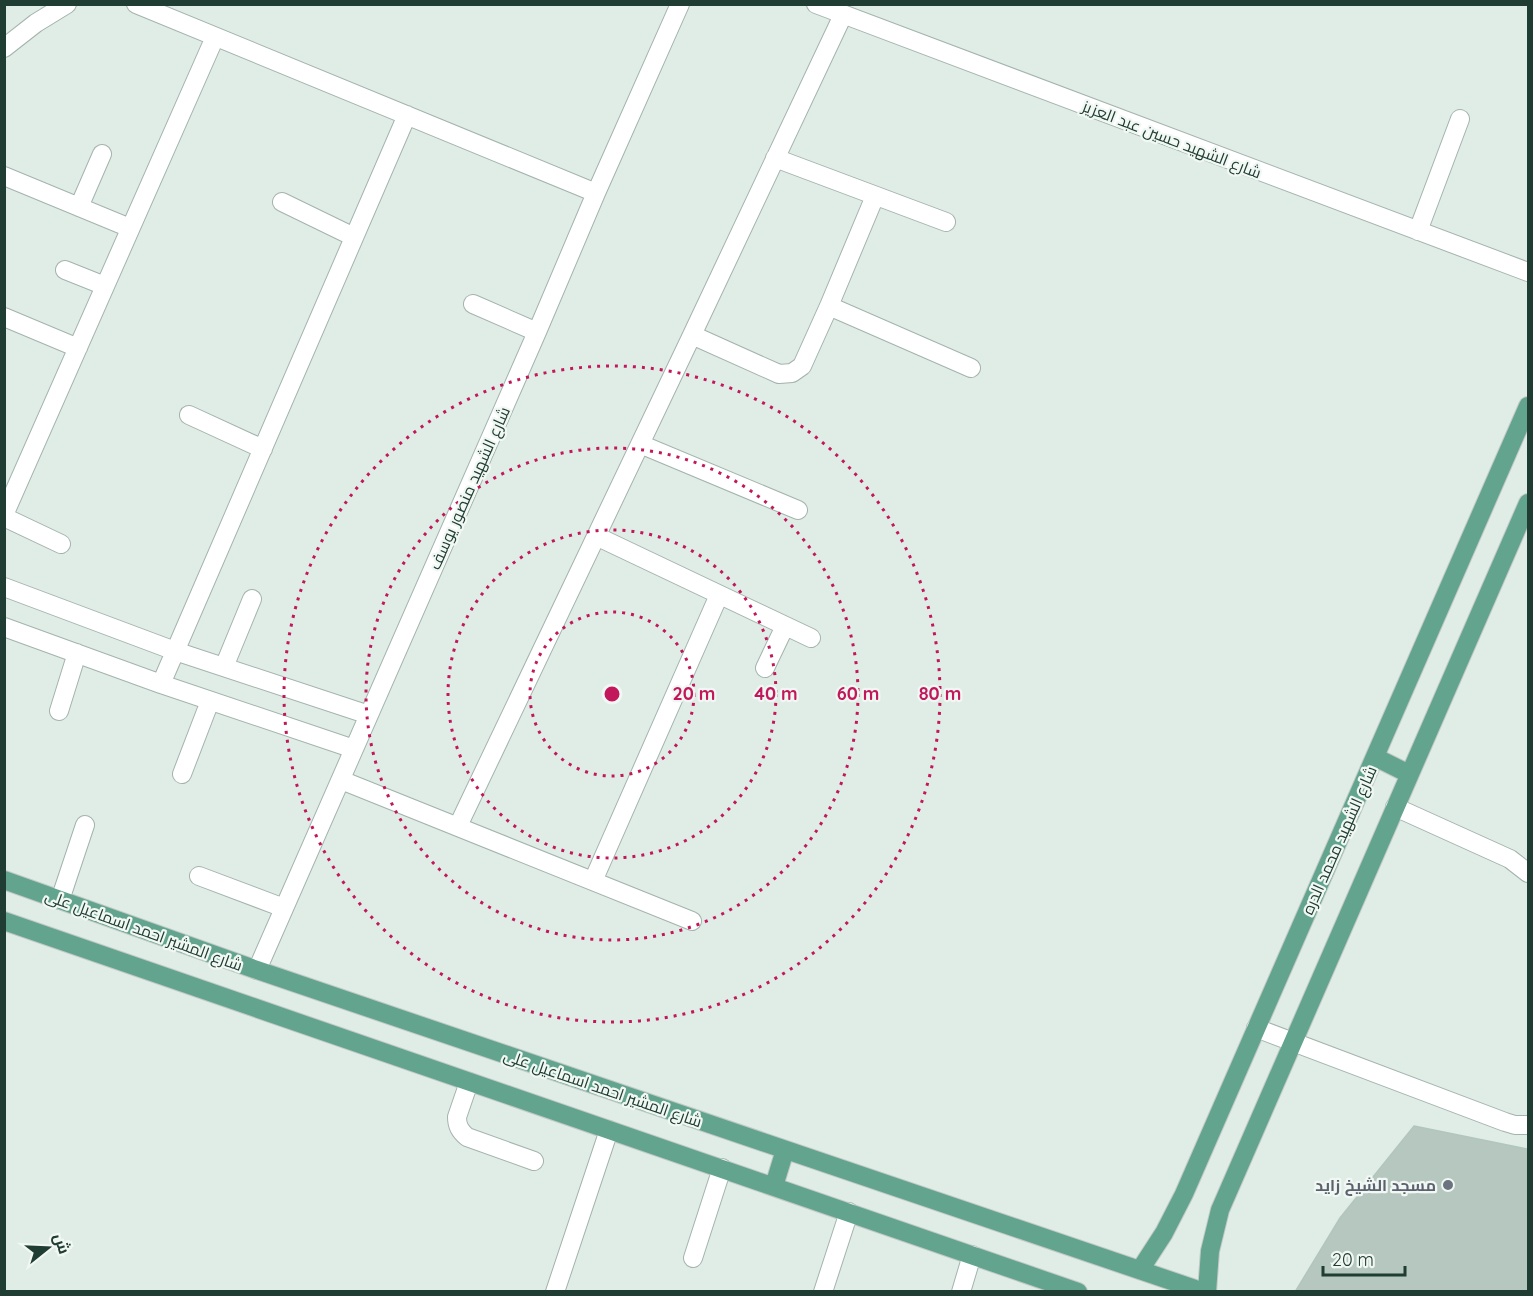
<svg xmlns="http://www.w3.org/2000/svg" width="1533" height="1296" font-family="Quicksand,Cairo,sans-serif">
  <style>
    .building { fill: #b5c7be; stroke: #b2c6bc; stroke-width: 1.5 }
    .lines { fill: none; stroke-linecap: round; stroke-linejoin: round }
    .minor-casing { stroke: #a3b4ad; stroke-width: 20 }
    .major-casing { stroke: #c1c9c6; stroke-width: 20 }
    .minor { stroke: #fff; stroke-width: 18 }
    .major { stroke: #62a48e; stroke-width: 18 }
    .ring { fill: none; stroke: #c2185b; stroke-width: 3; stroke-dasharray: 3 6 }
    .worship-dot { fill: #6b7280; stroke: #f1f8f4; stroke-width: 2 }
    .labels { text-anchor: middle; stroke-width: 4.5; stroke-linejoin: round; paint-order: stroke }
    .street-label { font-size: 16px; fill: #203d33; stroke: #f1f8f4 }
    .worship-label { font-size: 16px; font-weight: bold; fill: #5b616d; stroke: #f1f8f4; text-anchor: end }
    .centre { fill: #c2185b; stroke: #f1f8f4; stroke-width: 3 }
    .ring-label { font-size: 18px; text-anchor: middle; font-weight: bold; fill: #c2185b; stroke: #f1f8f4; stroke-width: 4.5; stroke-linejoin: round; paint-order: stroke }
  </style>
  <rect width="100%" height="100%" fill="#e0ece6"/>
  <!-- building -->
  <path class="building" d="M 1414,1126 L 1527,1149 L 1528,1292 L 1295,1292 L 1340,1218 Z"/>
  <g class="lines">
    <!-- minor casing -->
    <g class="minor-casing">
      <path id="minor" d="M 136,4 L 596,193
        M 816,4 L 1528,272
        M 4,48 L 36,23 L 67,4
        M 775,158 L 946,222
        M 4,176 L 130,228
        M 282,202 L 354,237
        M 79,207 L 102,154
        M 1418,231 L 1460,119
        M 65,270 L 105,286
        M 473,304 L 537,332
        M 829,306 L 971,368
        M 4,317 L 78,348
        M 692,335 L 779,374 L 792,373 L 802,366 L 829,306 L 875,196
        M 189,415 L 263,449
        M 640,444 L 798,510
        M 4,515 L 215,37
        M 4,517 L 61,544
        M 596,536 L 811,638
        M 4,587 L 175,651 L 369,715
        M 4,627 L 161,684 L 354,749
        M 224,667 L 252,599
        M 765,668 L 785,626
        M 161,684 L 407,115
        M 59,711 L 77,653
        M 182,774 L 210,701
        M 341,780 L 692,921
        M 1395,807 L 1510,859 L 1528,873
        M 458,826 L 692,335 L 843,15
        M 199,876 L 284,908
        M 593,881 L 719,595
        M 60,900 L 85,825
        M 257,970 L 537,332 L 596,193 L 680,4
        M 1256,1028 L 1505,1122 L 1515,1125 L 1528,1125
        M 469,1082 L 457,1117 C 457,1126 460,1131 467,1137 L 534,1161
        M 693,1258 L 722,1168
        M 555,1292 L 609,1130
        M 823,1292 L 849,1212
        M 961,1292 L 972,1255"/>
    </g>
    <!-- major casing -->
    <g class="major-casing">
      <path id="major" d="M 1375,757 L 1409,774
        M 4,880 L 257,970 L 1204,1292
        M 4,921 L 1078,1292
        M 774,1186 L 785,1150
        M 1140,1270 L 1164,1233 L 1184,1194 L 1528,406
        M 1207,1292 L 1210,1251 L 1220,1210 L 1528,503"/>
    </g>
    <!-- minor -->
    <use href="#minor" class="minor"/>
    <!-- major -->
    <use href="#major" class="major"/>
  </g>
  <!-- distance rings -->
  <g class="ring">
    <circle cx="612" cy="694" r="82"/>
    <circle cx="612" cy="694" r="164"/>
    <circle cx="612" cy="694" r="246"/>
    <circle cx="612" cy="694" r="328"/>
  </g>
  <!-- markers -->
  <circle class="worship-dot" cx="1448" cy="1185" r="6"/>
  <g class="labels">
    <!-- street labels -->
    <g class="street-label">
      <text transform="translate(1172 139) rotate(21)" y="6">شارع الشهيد حسين عبد العزيز</text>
      <text transform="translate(469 488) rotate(-66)" y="6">شارع الشهيد منصور يوسف</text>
      <text transform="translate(1339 840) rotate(-66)" y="6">شارع الشهيد محمد الدره</text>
      <text transform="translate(144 930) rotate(20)" y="6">شارع المشير احمد اسماعيل على</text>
      <text transform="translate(603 1088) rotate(19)" y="6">شارع المشير احمد اسماعيل على</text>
    </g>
    <!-- worship labels -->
    <g class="worship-label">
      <text x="1436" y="1191">مسجد الشيخ زايد</text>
    </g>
  </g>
  <circle cx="612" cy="694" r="9" class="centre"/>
  <g class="ring-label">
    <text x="694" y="700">20 m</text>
    <text x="776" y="700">40 m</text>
    <text x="858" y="700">60 m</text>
    <text x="940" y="700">80 m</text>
  </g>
  <!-- border -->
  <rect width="1533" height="1296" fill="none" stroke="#203d33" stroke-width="12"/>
  <!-- north arrow -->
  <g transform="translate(48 1248) rotate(72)" stroke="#f1f8f4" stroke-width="4.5" paint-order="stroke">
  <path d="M0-4.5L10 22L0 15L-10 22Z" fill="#203d33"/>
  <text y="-9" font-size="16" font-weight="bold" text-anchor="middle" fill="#203d33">ش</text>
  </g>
  <!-- scale -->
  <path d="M1323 1266v9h82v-9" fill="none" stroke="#203d33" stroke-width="3"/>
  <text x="1332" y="1266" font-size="18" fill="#203d33" stroke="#f1f8f4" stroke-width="4.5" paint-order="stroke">20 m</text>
</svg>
